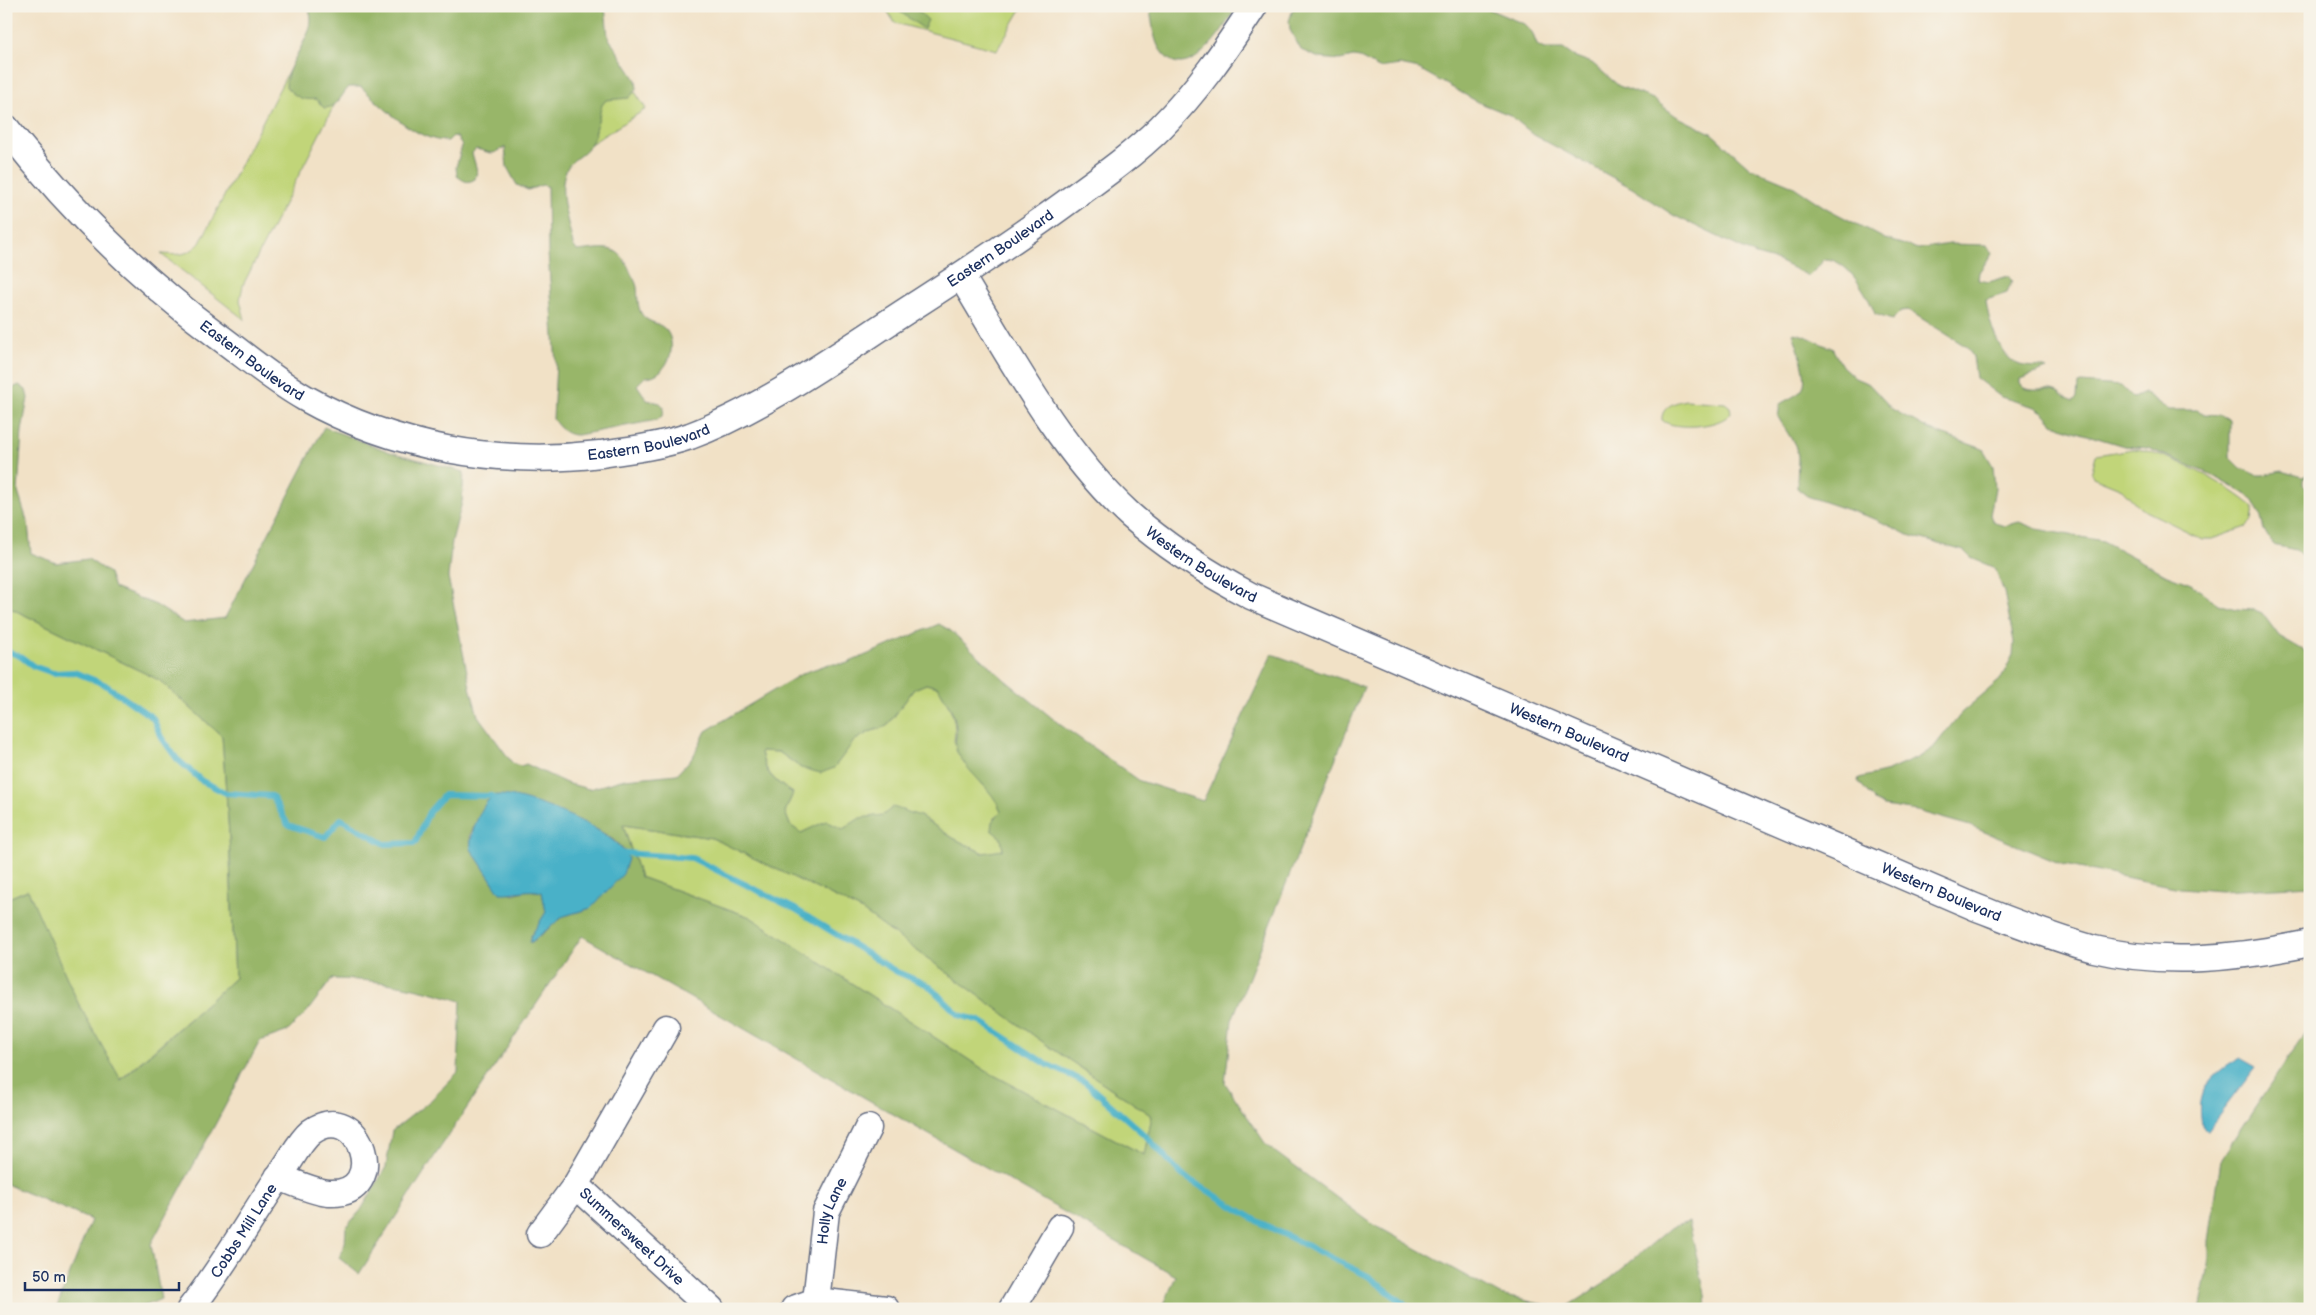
<svg xmlns="http://www.w3.org/2000/svg" width="2316" height="1315" font-family="'Balsamiq Sans',sans-serif">
  <style>
    .green { fill: #c1d579; stroke: #6e826c }
    .forest { fill: #98b669; stroke: #5a7264; fill-rule: evenodd }
    .water { fill: #49b1c8; stroke: #327093 }
    .lines { fill: none; stroke-linecap: round; stroke-linejoin: round }
    .stream { stroke: #49b1c8; stroke-width: 6 }
    .minor-casing { stroke: #666d82; stroke-width: 29 }
    .minor { stroke: #fff; stroke-width: 26 }
    .labels { text-anchor: middle; stroke-width: 4; stroke-linejoin: round; paint-order: stroke }
    .street-label { font-size: 15px; fill: #1b2f5e; stroke: #f7f3e8 }
  </style>
  <rect width="100%" height="100%" fill="#f7f3e8"/>
  <filter id="ink" filterUnits="userSpaceOnUse"><feTurbulence type="fractalNoise" baseFrequency=".02" numOctaves="2"/><feDisplacementMap in="SourceGraphic" scale="10" xChannelSelector="R" yChannelSelector="G"/><feConvolveMatrix kernelMatrix="1 2 1 2 8 2 1 2 1" color-interpolation-filters="sRGB"/></filter>
  <filter id="wash" filterUnits="userSpaceOnUse"><feTurbulence type="fractalNoise" baseFrequency=".0096" numOctaves="4" result="noise"/><feDisplacementMap in="SourceGraphic" scale="20" xChannelSelector="R" yChannelSelector="G"/><feGaussianBlur stdDeviation="1.12" result="paint"/><feColorMatrix in="noise" values="0 0 0 0 0 0 0 0 0 0 0 0 0 0 0 0 0 1.4 0 .05"/><feComposite in="paint" operator="in"/></filter>
  <g filter="url(#wash)">
    <rect width="100%" height="100%" fill="#f1e1c6"/>
    <!-- green -->
    <path class="green" d="M 884,6 L 1023,6 L 997,50 L 895,23 Z
      M 585,14 L 646,109 L 549,170 L 351,72 L 243,285 L 240,300 L 245,320 L 161,254 C 178,255 188,256 200,243 L 317,16 Z
      M 1686,400 L 1725,403 L 1730,407 L 1731,412 C 1724,427 1674,431 1662,420 C 1661,407 1675,402 1686,400 Z
      M 2133,449 C 2162,449 2233,487 2254,508 L 2252,521 L 2246,527 L 2212,539 L 2203,539 L 2140,508 L 2122,489 L 2093,477 L 2091,474 L 2096,455 Z
      M 6,606 L 159,680 L 222,736 L 229,834 L 235,978 L 120,1080 L 78,1003 L 27,890 L 6,899 Z
      M 926,684 L 938,687 C 949,704 958,720 954,741 L 982,784 L 996,798 L 1001,811 L 992,822 L 1001,838 L 1003,851 L 983,853 L 953,838 L 920,816 L 861,818 L 843,829 L 826,822 L 801,833 L 790,825 L 785,812 L 793,793 C 775,782 764,772 761,751 L 779,752 L 801,768 L 844,753 L 854,741 L 869,732 L 887,726 L 914,689 Z
      M 623,825 L 712,838 L 861,910 L 1047,1045 L 1152,1116 L 1144,1155 L 986,1071 L 750,917 L 640,877 Z"/>
    <!-- forest -->
    <path class="forest" d="M 307,6 L 605,6 L 608,37 L 636,80 L 637,89 L 629,98 L 606,100 L 602,105 C 598,117 597,134 590,145 C 583,157 570,158 565,173 C 558,195 569,223 573,245 L 577,251 C 602,249 618,242 629,269 C 631,275 636,281 637,287 C 638,295 637,305 641,313 C 646,323 659,322 666,330 C 679,346 667,377 645,377 L 637,385 L 647,400 L 660,403 L 664,407 L 663,415 L 657,420 L 578,435 C 567,436 559,428 553,419 L 556,364 L 548,253 L 547,186 L 542,185 L 528,190 L 517,185 L 507,167 L 505,147 C 491,156 493,153 476,149 L 472,153 L 477,171 L 475,179 C 467,184 464,181 457,176 L 456,167 L 462,146 L 457,137 L 453,136 L 448,141 C 417,142 383,107 361,87 L 349,87 C 341,95 338,108 324,108 L 316,99 C 302,101 296,97 286,87 C 285,59 323,31 307,6 Z
      M 892,6 L 913,6 L 928,20 L 924,29 Z
      M 1149,6 L 1237,6 C 1225,27 1186,92 1159,48 C 1153,37 1152,18 1149,6 Z
      M 1294,6 L 1481,6 L 1524,24 L 1532,32 L 1537,45 L 1544,49 L 1563,49 L 1573,56 L 1592,63 L 1619,86 L 1653,99 L 1676,116 L 1711,133 L 1750,168 L 1791,185 L 1826,208 L 1885,239 L 1918,249 L 1949,244 L 1987,245 L 1992,254 L 1979,272 L 1978,280 L 1989,282 L 2008,276 L 2012,281 L 2007,293 L 1986,300 C 1988,320 1999,358 2020,365 C 2029,368 2038,365 2047,369 L 2020,379 L 2020,384 C 2030,395 2043,387 2055,391 C 2061,393 2066,399 2073,401 L 2077,398 L 2078,384 L 2081,383 L 2121,386 L 2133,398 L 2144,393 L 2147,394 L 2168,410 L 2197,410 L 2205,414 L 2221,415 L 2230,420 L 2230,457 L 2241,468 L 2256,475 L 2263,475 L 2282,471 L 2303,477 L 2310,472 L 2310,475 L 2303,479 L 2303,485 L 2310,492 L 2310,564 L 2296,550 L 2273,545 L 2264,530 L 2260,514 L 2253,501 L 2244,493 L 2212,475 L 2148,448 L 2124,446 L 2061,427 L 2053,423 L 2044,413 L 2035,407 L 2001,397 L 1976,378 L 1973,357 L 1967,347 L 1908,310 L 1901,311 L 1892,320 L 1875,314 C 1868,295 1848,259 1825,259 L 1809,276 L 1778,261 L 1756,255 L 1673,215 L 1632,188 L 1534,135 L 1510,115 L 1478,102 L 1419,69 L 1400,65 L 1379,68 L 1360,58 L 1353,57 L 1340,60 L 1319,58 L 1301,50 L 1290,30 L 1289,21 Z
      M 1793,333 C 1807,334 1818,344 1832,348 L 1842,366 L 1855,378 L 1869,384 L 1892,409 L 1930,430 L 1983,449 L 1993,466 L 1995,488 L 1990,515 L 1992,520 L 1998,524 L 2005,526 L 2019,522 L 2037,529 L 2103,541 L 2167,575 L 2191,584 L 2218,604 L 2236,609 L 2255,610 L 2262,613 L 2279,636 L 2310,654 L 2310,886 L 2221,891 L 2180,888 L 2064,865 L 1970,826 L 1917,811 L 1884,806 L 1875,801 L 1858,781 L 1859,778 L 1888,771 L 1921,756 L 1933,748 L 1961,713 L 2000,680 L 2013,655 L 2014,642 L 2004,592 L 1995,568 L 1971,558 L 1964,551 L 1908,535 L 1875,519 L 1807,496 L 1797,488 L 1798,456 L 1795,445 L 1778,417 L 1780,404 C 1786,400 1796,396 1801,391 C 1811,380 1797,346 1793,333 Z
      M 19,385 L 26,390 L 28,398 L 22,431 L 18,492 L 28,524 L 31,553 L 56,563 L 88,559 L 109,573 L 114,588 L 156,605 L 184,623 L 225,618 L 324,427 L 390,452 L 464,472 L 462,502 L 452,541 L 448,577 L 470,687 L 478,716 L 513,764 L 521,766 L 526,764 L 566,783 L 589,789 L 625,779 L 677,774 L 693,757 L 706,731 L 803,673 L 829,664 L 845,664 L 939,624 L 951,631 L 1005,680 L 1062,726 L 1140,781 L 1203,801 L 1272,654 L 1364,687 L 1232,1020 L 1225,1083 L 1267,1146 L 1371,1223 L 1500,1295 L 1563,1309 L 1162,1309 L 1176,1276 L 582,936 L 436,1154 L 359,1274 L 339,1258 L 345,1243 L 346,1227 L 361,1210 L 386,1167 L 392,1131 L 431,1100 L 458,1072 L 461,1001 C 418,987 377,979 332,979 L 306,1013 L 288,1031 L 260,1041 L 151,1244 L 161,1299 L 138,1309 L 56,1309 L 91,1220 L 6,1184 L 6,899 L 28,890 L 78,1003 L 121,1080 L 235,978 L 229,834 L 222,736 L 159,680 L 6,606 L 6,402 L 11,389 ZM 926,684 L 938,687 C 946,700 956,714 956,729 C 957,738 953,745 957,752 C 969,775 992,788 1001,811 L 992,822 L 991,830 L 1001,838 L 1003,850 L 983,853 L 953,838 L 920,816 L 893,807 L 883,815 L 860,818 L 843,829 L 826,821 L 801,833 L 790,825 L 785,812 L 793,793 C 775,782 764,773 761,751 L 779,752 L 801,768 L 821,773 L 834,768 L 854,741 L 869,732 L 887,726 L 914,689 ZM 487,801 C 530,810 599,816 626,853 L 591,908 L 564,916 L 531,943 L 531,936 L 546,912 L 542,892 L 528,890 L 513,894 L 494,884 L 471,849 L 470,835 ZM 623,825 L 712,838 L 861,910 L 1047,1045 L 1152,1116 L 1144,1155 L 986,1071 L 750,917 L 640,877 Z
      M 2310,1025 L 2310,1309 L 2198,1309 L 2201,1306 L 2209,1265 L 2209,1241 L 2221,1159 Z
      M 1689,1222 L 1705,1294 L 1706,1309 L 1563,1309 L 1610,1279 L 1672,1227 Z"/>
    <!-- water -->
    <path class="water" d="M 501,795 C 531,797 618,830 628,859 L 623,874 L 591,908 L 564,916 L 530,943 L 531,936 L 546,912 L 542,892 C 528,888 514,894 500,893 L 471,849 C 468,838 482,802 493,796 C 495,795 498,795 501,795 Z
      M 2240,1058 L 2256,1067 L 2207,1131 C 2201,1127 2202,1124 2201,1117 C 2197,1088 2215,1071 2240,1058 Z"/>
    <g class="lines">
      <!-- stream -->
      <path class="stream" d="M 6,651 L 20,656 L 33,666 L 53,673 L 74,672 L 104,684 L 153,718 L 161,737 L 177,759 L 202,781 L 226,793 L 272,796 L 288,825 L 325,837 L 341,819 L 385,844 L 415,843 L 429,812 L 444,795 L 492,796
        M 626,853 L 692,858 L 795,909 L 897,972 L 928,985 L 959,1015 L 980,1021 L 1046,1064 L 1085,1082 L 1148,1138 L 1182,1175 L 1259,1222 L 1368,1276 L 1411,1309"/>
    </g>
  </g>
  <g filter="url(#ink)">
    <g class="lines">
      <!-- minor casing -->
      <g class="minor-casing">
        <g id="minor">
          <path id="s1" d="M 6,128 C 68,207 137,276 218,336 C 247,357 273,380 305,398 C 394,448 499,466 600,454 C 629,450 661,446 690,436 C 768,407 849,347 920,302 C 974,267 1027,232 1078,194 C 1107,173 1136,152 1161,127 C 1197,91 1226,49 1254,6"/>
          <path id="s2" d="M 961,276 C 1009,355 1060,451 1129,514 C 1166,547 1207,573 1251,596 L 1975,907 C 2014,922 2053,938 2094,949 C 2165,966 2239,958 2310,943"/>
          <path id="s3" d="M 576,1185 L 711,1309"/>
          <path d="M 540,1234 L 576,1185 L 666,1028"/>
          <path id="s4" d="M 816,1301 L 826,1212 L 868,1128"/>
          <path id="s5" d="M 190,1309 C 225,1265 252,1215 284,1169 C 292,1158 300,1141 311,1132 C 360,1096 392,1196 329,1193 C 313,1192 294,1182 278,1177"/>
          <path d="M 794,1309 L 816,1301 L 886,1309"/>
          <path d="M 1012,1309 L 1060,1227"/>
        </g>
      </g>
      <!-- minor -->
      <use href="#minor" class="minor"/>
    </g>
  </g>
  <g class="labels">
    <!-- street labels -->
    <g class="street-label">
      <text dy="5" stroke="none"><textPath href="#s1" startOffset="1165">Eastern Boulevard</textPath></text>
      <text dy="5" stroke="none"><textPath href="#s1" startOffset="340">Eastern Boulevard</textPath></text>
      <text dy="5" stroke="none"><textPath href="#s1" startOffset="760">Eastern Boulevard</textPath></text>
      <text dy="5" stroke="none"><textPath href="#s2" startOffset="381">Western Boulevard</textPath></text>
      <text dy="5" stroke="none"><textPath href="#s2" startOffset="786">Western Boulevard</textPath></text>
      <text dy="5" stroke="none"><textPath href="#s2" startOffset="1191">Western Boulevard</textPath></text>
      <text dy="5" stroke="none"><textPath href="#s4" startOffset="92">Holly Lane</textPath></text>
      <text dy="5" stroke="none"><textPath href="#s5" startOffset="95">Cobbs Mill Lane</textPath></text>
      <text dy="5" stroke="none"><textPath href="#s3" startOffset="76">Summersweet Drive</textPath></text>
    </g>
  </g>
  <!-- margin -->
  <rect width="2316" height="1315" fill="none" stroke="#f7f3e8" stroke-width="25"/>
  <!-- scale -->
  <path d="M25 1282v8h154v-8" fill="none" stroke="#1b2f5e" stroke-width="2.5"/>
  <text x="32" y="1282" font-size="15" fill="#1b2f5e" stroke="#f7f3e8" stroke-width="4" paint-order="stroke">50 m</text>
</svg>
